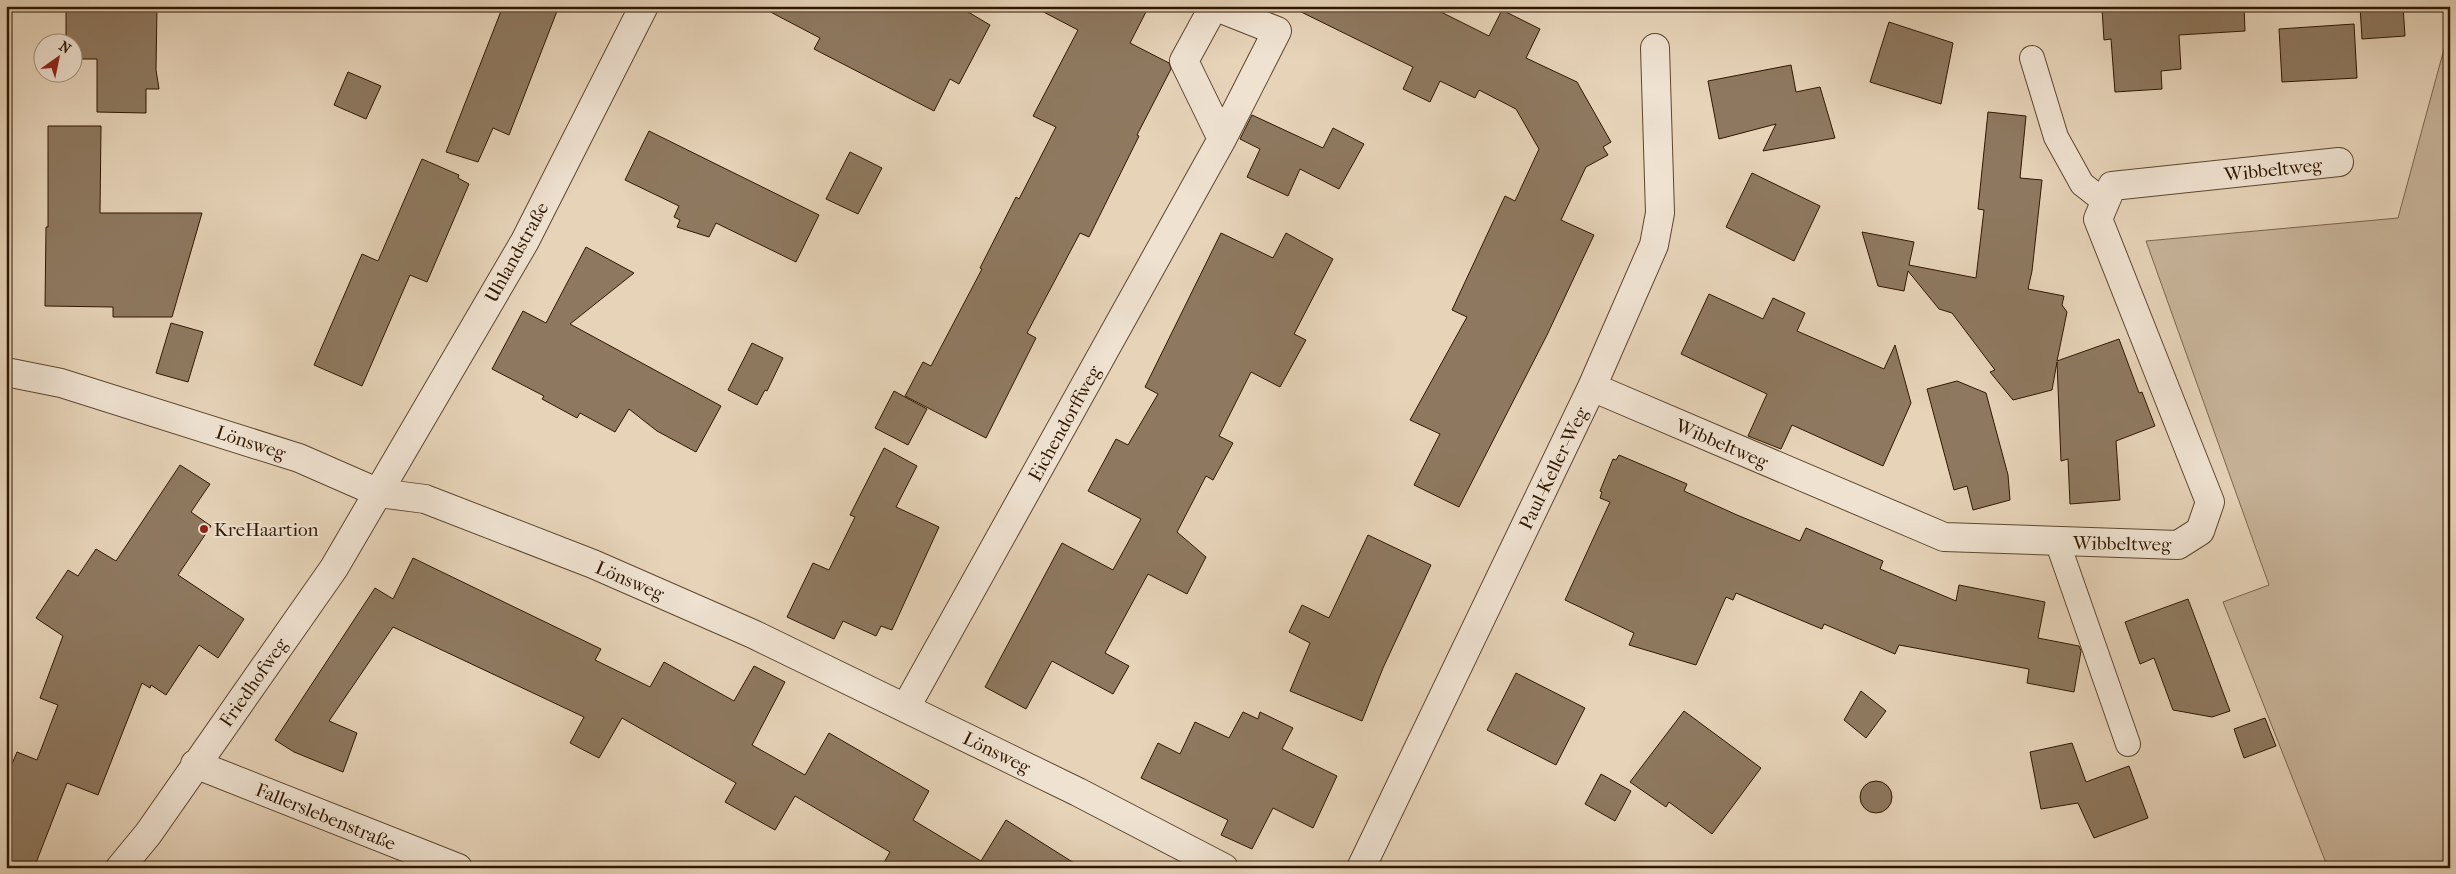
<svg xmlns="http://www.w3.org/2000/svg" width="2456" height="874" font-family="'IM FELL French Canon',serif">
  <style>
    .green { fill: #c7b399; stroke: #7b654c }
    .building { fill: #8e7960; stroke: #2f1700 }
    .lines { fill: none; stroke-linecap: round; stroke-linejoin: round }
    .lane-casing { stroke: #5d462e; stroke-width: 26 }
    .street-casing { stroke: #5d462e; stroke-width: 30 }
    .lane { stroke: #efe2d1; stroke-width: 24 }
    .street { stroke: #efe2d1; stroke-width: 28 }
    .poi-dot { fill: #8f2418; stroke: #efe2d1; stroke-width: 2 }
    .labels { text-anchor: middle; stroke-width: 4; stroke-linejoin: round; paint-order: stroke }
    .street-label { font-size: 19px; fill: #2f1700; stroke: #efe2d1 }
    .poi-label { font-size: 19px; fill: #2f1700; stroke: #efe2d1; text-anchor: start }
  </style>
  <rect width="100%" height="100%" fill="#e6d3b8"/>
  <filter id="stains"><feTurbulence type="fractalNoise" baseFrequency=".004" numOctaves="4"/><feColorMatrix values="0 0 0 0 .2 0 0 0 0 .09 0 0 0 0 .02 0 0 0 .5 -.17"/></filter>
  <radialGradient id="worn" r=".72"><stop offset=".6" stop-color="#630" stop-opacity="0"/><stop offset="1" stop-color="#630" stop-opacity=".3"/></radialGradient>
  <!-- green -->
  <path class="green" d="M 2450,27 L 2450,868 L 2328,868 L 2223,602 L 2269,585 L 2146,241 L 2398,218 Z"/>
  <!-- building -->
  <path class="building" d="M 66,6 L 157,6 L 156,70 L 159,89 L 146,89 L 146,113 L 97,112 L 97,59 L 72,59 L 72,42 L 66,42 Z
    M 503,6 L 559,6 L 509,135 L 493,128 L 478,162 L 446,152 Z
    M 759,6 L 958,6 L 990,25 L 959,84 L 950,79 L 934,111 L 814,49 L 820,38 Z
    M 1032,6 L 1149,6 L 1130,43 L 1169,63 L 1171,69 L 1137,135 L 1139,136 L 1089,237 L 1080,233 L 1027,333 L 1036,338 L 986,438 L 905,396 L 923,362 L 931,366 L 982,269 L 980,268 L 1016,197 L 1019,199 L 1056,127 L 1033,116 L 1078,30 Z
    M 1289,6 L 1429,6 L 1489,36 L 1502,10 L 1540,29 L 1526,58 L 1577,82 L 1611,142 L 1603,147 L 1608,155 L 1586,167 L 1561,220 L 1594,235 L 1547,335 L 1459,507 L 1414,485 L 1440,434 L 1410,420 L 1467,317 L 1452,310 L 1505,196 L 1515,201 L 1539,149 L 1516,109 L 1479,90 L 1475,98 L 1440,81 L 1430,102 L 1403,89 L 1413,67 Z
    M 2143,6 L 2244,6 L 2245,31 L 2179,35 L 2181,69 L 2161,71 L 2162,89 L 2115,92 L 2111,39 L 2104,40 L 2102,9 Z
    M 2360,6 L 2403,6 L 2405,36 L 2362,39 Z
    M 1889,22 L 1953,43 L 1941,104 L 1870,82 Z
    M 2354,24 L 2357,78 L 2282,82 L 2279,29 Z
    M 1791,65 L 1796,92 L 1820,87 L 1835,138 L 1763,151 L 1776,124 L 1719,139 L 1708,81 Z
    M 348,72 L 381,86 L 366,119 L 334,105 Z
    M 1988,112 L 2026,116 L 2020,178 L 2042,180 L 2032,271 L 2028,289 L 2064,296 L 2062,305 L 2067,312 L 2057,361 L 2119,339 L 2139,393 L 2142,392 L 2155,426 L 2116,441 L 2120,500 L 2070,504 L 2068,459 L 2061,461 L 2057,362 L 2052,390 L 2013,400 L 1990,372 L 1995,370 L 1952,313 L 1939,309 L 1908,271 L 1904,291 L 1878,286 L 1862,232 L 1914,242 L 1909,265 L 1976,278 L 1984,210 L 1978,209 Z
    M 1252,115 L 1323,148 L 1333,128 L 1364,144 L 1339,189 L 1300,169 L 1288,196 L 1247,177 L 1260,149 L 1240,139 Z
    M 48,126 L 101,126 L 100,213 L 202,213 L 172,317 L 113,317 L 113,307 L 45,306 L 46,227 L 48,227 Z
    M 649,131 L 819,215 L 796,262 L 716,223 L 709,237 L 677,227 L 680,220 L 674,217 L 679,206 L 625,180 Z
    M 850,152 L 882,168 L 858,214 L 826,199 Z
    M 422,159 L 459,175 L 458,178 L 469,184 L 427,282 L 410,275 L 362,386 L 314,365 L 362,254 L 378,261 Z
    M 1752,173 L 1820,206 L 1794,261 L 1726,227 Z
    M 1221,233 L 1273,258 L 1286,233 L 1333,259 L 1294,334 L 1306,340 L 1280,387 L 1251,372 L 1219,436 L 1233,443 L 1213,480 L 1206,476 L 1177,532 L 1206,557 L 1187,594 L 1148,574 L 1105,653 L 1129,666 L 1113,694 L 1052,661 L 1026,709 L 985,687 L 1062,543 L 1113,570 L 1141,519 L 1088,491 L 1116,439 L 1128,445 L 1158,394 L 1145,387 Z
    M 586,247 L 634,273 L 570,324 L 721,406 L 696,452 L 657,431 L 629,409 L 615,432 L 580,413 L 577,418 L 542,399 L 544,396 L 492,369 L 523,311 L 546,323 Z
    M 1709,294 L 1763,319 L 1773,298 L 1805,313 L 1797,331 L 1884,369 L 1895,345 L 1911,403 L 1883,466 L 1792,425 L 1781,449 L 1748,436 L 1767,394 L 1681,354 Z
    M 171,323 L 203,332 L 188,382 L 156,373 Z
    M 752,343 L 783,358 L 767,391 L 765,390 L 757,405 L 728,390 Z
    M 1957,381 L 1986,393 L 2008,475 L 2010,500 L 1973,510 L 1967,486 L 1954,490 L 1927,389 Z
    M 894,391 L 927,409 L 908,445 L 875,428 Z
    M 884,448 L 917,466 L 896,507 L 939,527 L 892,630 L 881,626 L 876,636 L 843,621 L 834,639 L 787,617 L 813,563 L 829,570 L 855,517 L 850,515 Z
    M 1619,455 L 1687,484 L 1684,491 L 1737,515 L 1800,541 L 1806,528 L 1883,561 L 1880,569 L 1956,601 L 1959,585 L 2045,602 L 2038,638 L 2079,646 L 2081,651 L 2074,692 L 2027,683 L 2029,669 L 1899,645 L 1895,654 L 1824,624 L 1822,629 L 1736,593 L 1733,600 L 1726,597 L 1696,665 L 1629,645 L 1634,633 L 1565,600 L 1610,502 L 1600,498 L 1602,492 L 1600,491 L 1613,459 L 1616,460 Z
    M 180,465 L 210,484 L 191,512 L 211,526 L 178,575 L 244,619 L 218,658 L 199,645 L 166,695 L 151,685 L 150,688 L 142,683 L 98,795 L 67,783 L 34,868 L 6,868 L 6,778 L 17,752 L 37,760 L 58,705 L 40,698 L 63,636 L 36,618 L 68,570 L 78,576 L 96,549 L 116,561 Z
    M 1368,535 L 1431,565 L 1383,668 L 1362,721 L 1290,691 L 1310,643 L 1289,632 L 1302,605 L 1329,618 Z
    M 413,558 L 601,649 L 595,660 L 650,687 L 664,662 L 734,701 L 754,666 L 785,682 L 752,745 L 805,775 L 829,733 L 929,791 L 913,820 L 981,861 L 1006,820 L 1082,868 L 881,868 L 890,852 L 795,796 L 775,830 L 725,802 L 736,783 L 622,718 L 599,758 L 570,743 L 584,717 L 393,627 L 329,721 L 357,733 L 343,772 L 294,752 L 275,740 L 375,588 L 393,599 Z
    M 2188,599 L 2230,711 L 2212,717 L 2173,710 L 2154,658 L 2140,664 L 2125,622 Z
    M 1516,673 L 1585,708 L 1556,765 L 1487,730 Z
    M 1861,691 L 1886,711 L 1866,738 L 1844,720 Z
    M 1684,711 L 1761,768 L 1712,834 L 1669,802 L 1666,807 L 1630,782 Z
    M 1243,712 L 1258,719 L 1260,712 L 1293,728 L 1282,749 L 1337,776 L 1313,828 L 1273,808 L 1252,849 L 1221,835 L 1228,820 L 1141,778 L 1158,743 L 1180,754 L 1195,722 L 1229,738 Z
    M 2265,718 L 2276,746 L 2244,758 L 2234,729 Z
    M 2072,743 L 2086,782 L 2129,766 L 2148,818 L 2094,838 L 2078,803 L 2041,809 L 2030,752 Z
    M 1601,774 L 1631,791 L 1615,821 L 1585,804 Z
    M1860 797a16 16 0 1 1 32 0a16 16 0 1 1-32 0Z"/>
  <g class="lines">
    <!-- lane casing -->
    <g class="lane-casing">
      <path id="lane" d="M 2032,58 L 2056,137 L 2082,184 L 2105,202
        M 2057,541 L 2128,744"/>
    </g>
    <!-- street casing -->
    <g class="street-casing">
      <path id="street" d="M 6,372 L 61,383 L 299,458 L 379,493 L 425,499 L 593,564 L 753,634 L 1078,792 L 1224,868
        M 1592,387 L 1944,537 L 2178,545 L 2200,531 L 2210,502 L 2098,219 L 2112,186 L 2339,162
        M 906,707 L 1222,139 L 1277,31 L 1214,6 L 1184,61 L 1222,139
        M 195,764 L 458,868
        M 120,868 L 148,834 L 334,568 L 525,241 L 644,6
        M 1361,868 L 1592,387 L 1654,245 L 1660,213 L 1655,48"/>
    </g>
    <!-- lane -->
    <use href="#lane" class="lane"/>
    <!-- street -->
    <use href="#street" class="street"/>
  </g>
  <!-- markers -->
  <circle class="poi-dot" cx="204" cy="529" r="5"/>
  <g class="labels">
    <!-- street labels -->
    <g class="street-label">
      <text transform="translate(2273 169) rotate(-6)" y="7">Wibbeltweg</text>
      <text transform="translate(516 252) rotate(-61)" y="7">Uhlandstraße</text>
      <text transform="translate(1064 423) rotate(-61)" y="7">Eichendorffweg</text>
      <text transform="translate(251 442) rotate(18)" y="7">Lönsweg</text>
      <text transform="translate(1722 443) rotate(23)" y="7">Wibbeltweg</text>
      <text transform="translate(1553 468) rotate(-64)" y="7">Paul-Keller-Weg</text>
      <text transform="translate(2122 543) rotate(1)" y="7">Wibbeltweg</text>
      <text transform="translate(630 580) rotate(23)" y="7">Lönsweg</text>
      <text transform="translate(253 682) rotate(-55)" y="7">Friedhofweg</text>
      <text transform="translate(997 752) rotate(26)" y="7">Lönsweg</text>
      <text transform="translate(326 816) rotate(22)" y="7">Fallerslebenstraße</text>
    </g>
    <!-- poi labels -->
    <g class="poi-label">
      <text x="214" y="536">KreHaartion</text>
    </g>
  </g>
  <!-- margin -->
  <rect width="2456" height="874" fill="none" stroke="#e6d3b8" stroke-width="25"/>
  <rect x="8" y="8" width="2441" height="859" fill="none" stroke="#2f1700" stroke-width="2.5"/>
  <rect x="12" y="12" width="2431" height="849" fill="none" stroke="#2f1700"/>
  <!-- north arrow -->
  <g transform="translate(58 58) rotate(33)"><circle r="24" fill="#efe2d1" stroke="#a2917d"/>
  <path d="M0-4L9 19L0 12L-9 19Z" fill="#8f2418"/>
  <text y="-8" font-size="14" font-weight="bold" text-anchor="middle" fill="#2f1700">N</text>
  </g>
  <rect width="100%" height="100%" filter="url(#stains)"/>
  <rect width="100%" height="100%" fill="url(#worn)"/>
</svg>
